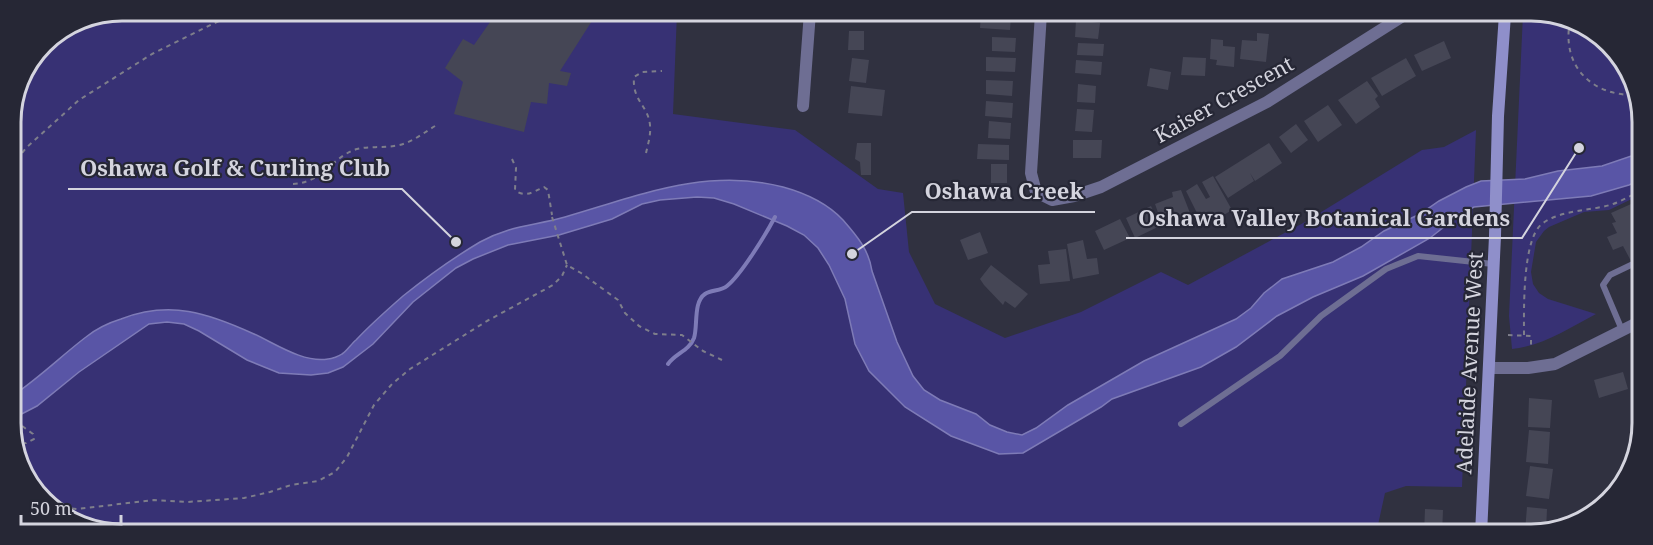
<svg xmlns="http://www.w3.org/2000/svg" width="1653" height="545" font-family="'Noto Serif',serif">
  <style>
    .green { fill: #373174 }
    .water { fill: #5955a6; stroke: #7e7bb7; stroke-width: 1.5 }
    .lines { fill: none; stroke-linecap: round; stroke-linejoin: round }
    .stream { stroke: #7e7bb7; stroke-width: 4 }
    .building { fill: #454655 }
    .path { stroke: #7e7e8b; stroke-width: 2; stroke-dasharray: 4.5 4.5; stroke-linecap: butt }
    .lane { stroke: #6e6e93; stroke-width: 6 }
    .street { stroke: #6e6e93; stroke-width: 12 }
    .secondary { stroke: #8f8fca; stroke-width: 12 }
    .labels { text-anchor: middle; stroke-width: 4.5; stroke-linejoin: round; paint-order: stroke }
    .street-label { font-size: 21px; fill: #d4d4de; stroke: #262735 }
    .rim { fill: none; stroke: #d4d4de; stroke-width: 3 }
    .leader { fill: none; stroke: #d4d4de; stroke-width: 2 }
    .callout-dot { fill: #d4d4de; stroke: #262735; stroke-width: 2 }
    .callout-label { font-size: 22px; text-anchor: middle; font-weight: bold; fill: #d4d4de; stroke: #262735; stroke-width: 4.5; stroke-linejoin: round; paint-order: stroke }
  </style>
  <rect width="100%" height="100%" fill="#303140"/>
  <!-- green -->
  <path class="green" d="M 122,11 L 677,12 L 673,114 L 795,130 L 878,189 L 903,193 L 909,252 L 935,304 L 1005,338 L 1081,312 L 1161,272 L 1188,285 L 1305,222 L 1422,150 L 1444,147 L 1476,130 L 1462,487 L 1406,486 L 1385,493 L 1376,534 L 93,531 L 38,497 L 13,445 L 11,115 L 43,43 L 79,19 Z
    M 1523,14 L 1560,14 L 1615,48 L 1640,100 L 1640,195 L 1609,210 L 1584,212 L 1549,227 L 1544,231 L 1536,242 L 1531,272 L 1533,284 L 1539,293 L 1548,299 L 1596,314 C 1569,328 1543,346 1512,349 L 1509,316 Z"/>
  <!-- water -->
  <path class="water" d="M 1640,153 L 1640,180 L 1629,185 L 1591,196 L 1474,207 L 1458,216 L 1430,238 L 1363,276 L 1313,297 L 1277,316 L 1236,347 L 1201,367 L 1112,399 L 1101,407 L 1023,453 L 999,454 L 951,436 L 905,407 L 869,371 L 855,344 L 845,299 L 829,265 L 818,248 L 804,235 L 787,226 L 734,204 L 714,198 L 697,197 L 660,200 L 642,204 L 612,219 L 559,235 L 508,245 L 473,259 L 456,268 L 413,302 L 373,344 L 343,367 L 328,373 L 311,375 L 279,373 L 247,360 L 199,331 L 184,324 L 167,322 L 149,324 L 79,372 L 37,406 L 12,419 L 12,396 C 38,379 61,356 86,337 C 96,329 108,323 121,319 C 170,300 208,313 254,334 C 276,344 303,363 328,359 C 332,359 339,356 342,354 C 347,351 351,344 356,340 C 370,325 387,310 403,296 C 428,276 453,258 480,242 C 511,225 533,226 565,217 C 638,196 706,167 783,187 C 805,193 827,203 843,220 C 857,236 869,250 872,271 L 897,342 L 913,376 L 924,390 L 940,400 L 976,414 L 990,425 L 1007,432 L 1022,435 L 1036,428 L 1068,405 L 1144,361 L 1236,319 L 1251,308 L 1264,293 L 1282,279 L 1333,262 L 1361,247 L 1384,231 L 1420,214 L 1439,201 L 1466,187 L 1481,181 L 1525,179 L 1558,171 L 1602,166 Z"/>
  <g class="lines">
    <!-- stream -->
    <path class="stream" d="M 668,364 C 676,353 689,351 694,338 C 698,326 693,302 705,294 C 711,290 721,291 727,286 C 741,275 766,234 775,217"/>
  </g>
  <!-- building -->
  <path class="building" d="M 497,12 L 597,13 L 560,71 L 571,73 L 567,86 L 549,83 L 547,104 L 531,102 L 524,132 L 454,114 L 463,82 L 445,68 L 463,39 L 474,45 Z
    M 847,12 L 867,13 L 867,16 L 847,16 Z
    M 981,13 L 1011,14 L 1010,30 L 980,28 Z
    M 1076,20 L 1100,23 L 1098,39 L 1075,37 Z
    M 849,31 L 864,31 L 864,50 L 848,50 Z
    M 1257,33 L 1269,34 L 1266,62 L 1240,59 L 1242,40 L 1257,41 Z
    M 992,37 L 1016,38 L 1015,52 L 992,51 Z
    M 1211,39 L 1223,40 L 1223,46 L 1235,47 L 1234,67 L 1216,65 L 1217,60 L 1210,59 Z
    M 1444,41 L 1451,58 L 1422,71 L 1414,55 Z
    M 1078,43 L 1104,44 L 1103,56 L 1077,55 Z
    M 986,57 L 1016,58 L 1015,72 L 986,71 Z
    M 1183,57 L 1206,58 L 1205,76 L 1181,75 Z
    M 852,58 L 869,60 L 866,83 L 849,81 Z
    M 1406,58 L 1416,76 L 1382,96 L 1371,78 Z
    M 1076,60 L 1102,62 L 1101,75 L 1075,73 Z
    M 1150,68 L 1171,72 L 1168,90 L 1147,86 Z
    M 986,80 L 1013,81 L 1012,96 L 986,94 Z
    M 1367,81 L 1378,96 L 1375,99 L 1380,107 L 1356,124 L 1338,100 Z
    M 1078,84 L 1096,86 L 1095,103 L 1077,102 Z
    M 851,86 L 885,90 L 882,116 L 848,113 Z
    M 986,101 L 1013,103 L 1012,118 L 985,116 Z
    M 1328,105 L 1342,125 L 1318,142 L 1304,121 Z
    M 1077,109 L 1094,110 L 1092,132 L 1075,131 Z
    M 989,121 L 1011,123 L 1010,139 L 988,138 Z
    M 1296,124 L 1308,140 L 1291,153 L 1279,137 Z
    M 1073,140 L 1102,140 L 1101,158 L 1073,158 Z
    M 857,143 L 871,143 L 871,175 L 861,175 L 860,162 L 855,159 Z
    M 1269,143 L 1282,163 L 1255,181 L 1250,173 L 1254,181 L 1228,198 L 1215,177 Z
    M 978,144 L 1009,145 L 1009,160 L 977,159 Z
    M 991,164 L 1007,164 L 1007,183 L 991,183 Z
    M 1213,176 L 1232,210 L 1204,227 L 1186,191 L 1197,184 L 1206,199 L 1210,197 L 1202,182 Z
    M 1181,190 L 1190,213 L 1162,224 L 1155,204 L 1173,197 L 1172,192 Z
    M 1640,200 L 1640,278 L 1623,246 L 1613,250 L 1607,237 L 1617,233 L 1612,223 L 1616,222 L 1611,213 Z
    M 1151,206 L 1160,226 L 1135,238 L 1126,218 Z
    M 1120,219 L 1130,238 L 1104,250 L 1095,231 Z
    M 980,232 L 988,253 L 968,260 L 960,240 Z
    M 1083,240 L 1087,259 L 1097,258 L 1099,274 L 1073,279 L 1067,244 Z
    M 1066,249 L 1070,281 L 1040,284 L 1038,265 L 1050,264 L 1048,251 Z
    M 991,265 L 1028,294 L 1015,308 L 1005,301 L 1003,305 L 984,285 L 980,279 Z
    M 1623,372 L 1628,389 L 1599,398 L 1594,380 Z
    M 1529,398 L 1552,400 L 1550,428 L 1528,427 Z
    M 1631,421 L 1639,422 L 1639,447 L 1635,446 L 1637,433 L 1630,432 Z
    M 1529,430 L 1550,432 L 1548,464 L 1526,462 Z
    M 1625,454 L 1637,455 L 1625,474 Z
    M 1530,466 L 1553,469 L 1549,499 L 1526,496 Z
    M 1527,507 L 1547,509 L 1546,531 L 1525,531 Z
    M 1425,509 L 1443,510 L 1442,534 L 1424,534 Z"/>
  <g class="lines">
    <!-- path -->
    <path class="path" d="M 1570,21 C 1561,67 1593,97 1638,95
      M 646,153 C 648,144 651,135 650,125 C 648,105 632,101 634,77 L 642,72 L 662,71
      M 512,159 L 516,168 L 515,190 C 525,198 533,192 544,187 L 548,190 L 552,215
      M 11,167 L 26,148 L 79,100 L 152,54 L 239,11
      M 293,184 C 325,182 331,157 357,149 C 369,146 382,148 394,146 C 410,144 422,134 435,126
      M 552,217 L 567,265 L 581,273 L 618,300 L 625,313 L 639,326 L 655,334 L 682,335 L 703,351 L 722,360
      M 1508,335 L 1531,336 L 1531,349
      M 1524,335 C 1524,311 1522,237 1543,223 C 1562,210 1588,211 1610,205 C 1620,202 1630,196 1640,191
      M 12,418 L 14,420
      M 13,444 L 26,443 L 34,439 L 33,434 L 18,423
      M 54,507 L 77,509 L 154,500 L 187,502 L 244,498 L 270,492 L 291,485 L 318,481 L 335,472 L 347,457 L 374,405 L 392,384 L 410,369 L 487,321 L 553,285 L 562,276 L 567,265"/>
    <!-- lane -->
    <path class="lane" d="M 1622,330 L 1603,285 L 1610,275 L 1633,264
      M 1181,424 L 1280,356 L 1321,316 L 1386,269 L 1418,256 L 1493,264"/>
    <!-- street -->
    <path class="street" d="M 1041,13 L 1031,173 L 1036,192 L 1052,200 L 1074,196 L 1101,187 L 1267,102 L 1406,14
      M 803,106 L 810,12
      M 1489,368 L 1528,368 L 1555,364 L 1639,322"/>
    <!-- secondary -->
    <path class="secondary" d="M 1481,534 L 1495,236 L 1498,116 L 1505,14"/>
  </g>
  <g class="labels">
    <!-- street labels -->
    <g class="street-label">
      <text transform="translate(1224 100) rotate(-29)" y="7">Kaiser Crescent</text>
      <text transform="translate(1470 363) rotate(-87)" y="7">Adelaide Avenue West</text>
    </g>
  </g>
  <!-- crop -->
  <path d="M0 0H1653V545H0ZM122 21H1531A101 101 0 0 1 1632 122V423A101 101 0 0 1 1531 524H122A101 101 0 0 1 21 423V122A101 101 0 0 1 122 21Z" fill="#262735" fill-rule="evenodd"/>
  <path class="rim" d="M122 21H1531A101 101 0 0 1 1632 122V423A101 101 0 0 1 1531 524H122A101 101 0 0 1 21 423V122A101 101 0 0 1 122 21Z"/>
  <!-- callouts -->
  <path class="leader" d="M456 242L402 189H68M852 254L912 212H1095M1579 148L1522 238H1126"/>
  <g class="callout-dot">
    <circle cx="456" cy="242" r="6"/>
    <circle cx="852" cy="254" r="6"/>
    <circle cx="1579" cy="148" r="6"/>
  </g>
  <g class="callout-label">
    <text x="235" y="176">Oshawa Golf &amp; Curling Club</text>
    <text x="1004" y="199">Oshawa Creek</text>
    <text x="1324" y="226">Oshawa Valley Botanical Gardens</text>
  </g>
  <!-- scale -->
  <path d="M21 515v9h100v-9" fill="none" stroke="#d4d4de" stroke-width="3"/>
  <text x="30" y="515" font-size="18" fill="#d4d4de" stroke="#262735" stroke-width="4.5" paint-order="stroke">50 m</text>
</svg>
